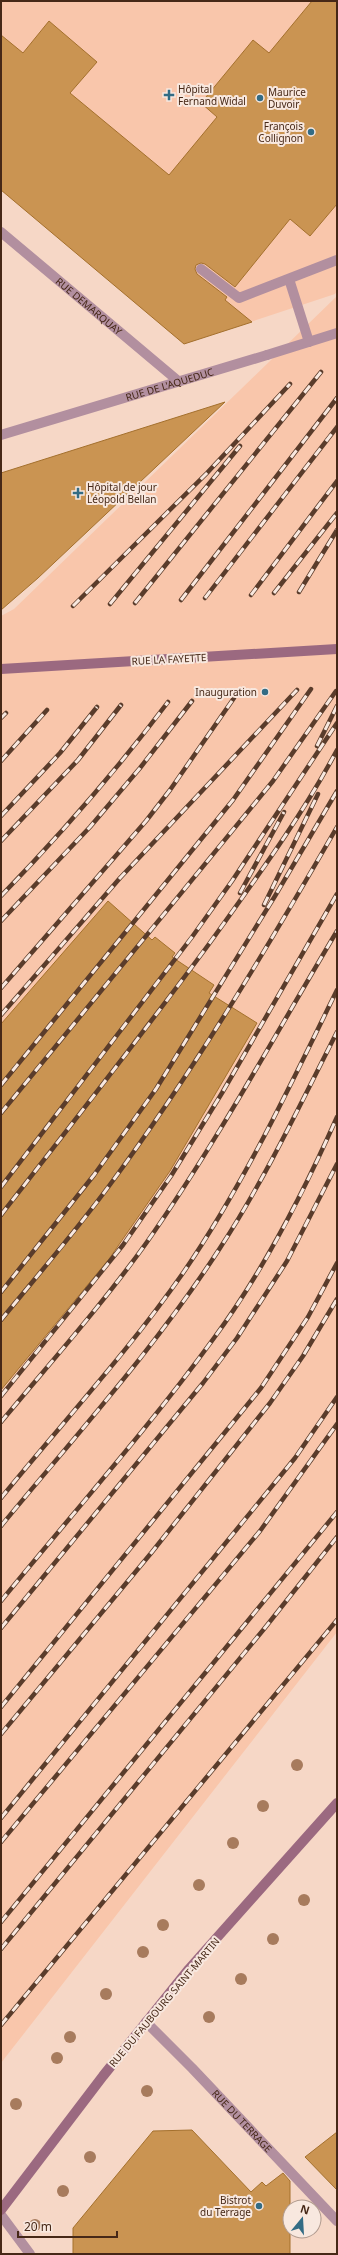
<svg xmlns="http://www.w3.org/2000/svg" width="338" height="2255" font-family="'Noto Sans',sans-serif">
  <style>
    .built { fill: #f9c6ab }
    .building { fill: #ca9452; stroke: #a4702d }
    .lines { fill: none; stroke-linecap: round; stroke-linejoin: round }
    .lane { stroke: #b28f9f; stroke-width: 10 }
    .street { stroke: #b28f9f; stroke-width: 10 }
    .secondary { stroke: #9b6980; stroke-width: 10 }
    .rail-casing { stroke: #5a3c2b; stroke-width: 4.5 }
    .rail { stroke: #f8e8df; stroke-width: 3; stroke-dasharray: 9; stroke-linecap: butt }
    .street-bridge { stroke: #b28f9f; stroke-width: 10 }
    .secondary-bridge { stroke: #9b6980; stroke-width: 10 }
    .tree { fill: #a77b5d }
    .poi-dot { fill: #336c85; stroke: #f8e8df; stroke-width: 1.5 }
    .labels { text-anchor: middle; stroke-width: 4; stroke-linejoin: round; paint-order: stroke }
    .poi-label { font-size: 10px; fill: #462817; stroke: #f8e8df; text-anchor: start }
    .street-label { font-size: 10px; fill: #462817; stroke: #f8e8df }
  </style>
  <rect width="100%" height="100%" fill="#f6d7c6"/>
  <!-- built -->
  <path class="built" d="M 1,1 L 337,1 L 337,291 L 335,294 L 184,344 L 1,190 Z
    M 337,296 L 337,1632 L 1,2063 L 1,616 L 14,609 Z"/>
  <!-- building -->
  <path class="building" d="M 312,1 L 337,1 L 337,204 L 310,236 L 290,219 L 235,287 L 205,264 L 201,263 L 196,265 L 195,269 L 197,274 L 227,297 L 225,300 L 252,322 L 184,344 L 1,190 L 1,35 L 23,53 L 49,21 L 97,62 L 70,93 L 169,175 L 217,117 L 201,103 L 253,40 L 269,53 Z
    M 225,402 L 38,578 L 1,610 L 1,473 Z
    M 108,901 L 152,940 L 155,937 L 175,953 L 172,957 L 214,985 L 209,993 L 257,1023 L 170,1171 L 109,1259 L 1,1390 L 1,1024 Z
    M 192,2130 L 251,2192 L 262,2182 L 266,2186 L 283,2173 L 290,2181 L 290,2254 L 73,2254 L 73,2228 L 153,2131 Z
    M 337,2132 L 337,2190 L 305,2157 Z"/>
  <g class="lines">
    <!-- lane -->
    <path class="lane" d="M 201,269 L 239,298 L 337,260
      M 289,279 L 309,342"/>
    <!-- street -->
    <g class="street">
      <path id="s1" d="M 1,232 L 177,380"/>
      <path id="s2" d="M 1,435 L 267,355"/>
      <path id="s3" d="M 146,2022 L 192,2068 L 337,2221"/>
      <path d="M 1,2215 L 30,2254"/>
    </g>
    <!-- secondary -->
    <path class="secondary" d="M 1,2210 L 103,2076 L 189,1969 L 337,1803"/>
    <!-- rail casing -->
    <g class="rail-casing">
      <path id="rail" d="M 299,592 L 337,530
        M 274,593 L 337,513
        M 251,595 L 337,481
        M 205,598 L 337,427
        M 181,600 L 337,398
        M 135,603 L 321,372
        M 110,604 L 240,446
        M 73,606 L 207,473 L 290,384
        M 1,718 L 6,713
        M 317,746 L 337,706
        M 1,761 L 47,710
        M 1,816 L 60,753 L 97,707
        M 1,841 L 78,760 L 121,705
        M 240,893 L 284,812
        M 1,896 C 61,834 116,771 168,702
        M 264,905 L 318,794
        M 1,921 L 90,827 L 140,768 L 192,701
        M 1,988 L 146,821 L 170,790 L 234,698
        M 1,1015 L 120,878 L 297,690
        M 1,1085 L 233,800 L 311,689
        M 1,1113 L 273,781 L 336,691
        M 1,1187 L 192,937 L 232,881 L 337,723
        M 1,1215 C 71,1125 141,1036 209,944 C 254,881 301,818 337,750
        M 1,1292 L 94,1175 L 156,1089 L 275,896 L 337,791
        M 1,1320 C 37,1276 75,1232 109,1186 C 193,1072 266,950 337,827
        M 1,1396 L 123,1245 L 171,1176 L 222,1093 L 337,894
        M 1,1422 C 50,1363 102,1305 147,1242 C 217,1142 275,1035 337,931
        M 1,1498 C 62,1423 128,1352 183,1273 C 244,1184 290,1086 337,990
        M 1,1526 C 76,1435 156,1347 220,1248 C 265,1179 300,1105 337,1032
        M 1,1601 C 72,1514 148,1429 214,1338 C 264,1270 303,1194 337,1117
        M 1,1628 L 203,1383 L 237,1338 L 287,1261 L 337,1164
        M 1,1707 L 261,1388 L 308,1317 L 337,1263
        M 1,1734 L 152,1552 L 270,1403 L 303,1356 L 337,1299
        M 1,1818 L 295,1458 L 337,1397
        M 1,1842 L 260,1531 L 337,1424
        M 1,1922 L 337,1512
        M 1,1949 L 264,1629 L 337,1537
        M 1,2025 L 337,1620"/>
    </g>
    <!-- rail -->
    <use href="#rail" class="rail"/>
    <!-- street-bridge -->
    <path class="street-bridge" d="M 267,355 L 337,333"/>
    <!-- secondary-bridge -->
    <path class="secondary-bridge" d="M 1,669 L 337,649"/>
  </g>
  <!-- trees -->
  <g class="tree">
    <circle cx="297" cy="1765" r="6"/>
    <circle cx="263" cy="1806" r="6"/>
    <circle cx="233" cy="1843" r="6"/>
    <circle cx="199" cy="1885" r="6"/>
    <circle cx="304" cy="1900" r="6"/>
    <circle cx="163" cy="1925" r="6"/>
    <circle cx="273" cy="1939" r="6"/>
    <circle cx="143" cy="1952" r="6"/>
    <circle cx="241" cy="1979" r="6"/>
    <circle cx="106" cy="1994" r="6"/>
    <circle cx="209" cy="2017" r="6"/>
    <circle cx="70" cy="2037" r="6"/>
    <circle cx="57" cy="2058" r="6"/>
    <circle cx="147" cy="2091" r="6"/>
    <circle cx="16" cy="2104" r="6"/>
    <circle cx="90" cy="2157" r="6"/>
    <circle cx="63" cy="2191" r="6"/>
    <circle cx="35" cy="2225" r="6"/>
  </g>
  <!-- markers -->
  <g class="poi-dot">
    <path d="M167 89h4v4h4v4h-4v4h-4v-4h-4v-4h4z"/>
    <circle cx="260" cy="98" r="4"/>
    <circle cx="311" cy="132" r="4"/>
    <path d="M76 487h4v4h4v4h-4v4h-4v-4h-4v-4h4z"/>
    <circle cx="265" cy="692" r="4"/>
    <circle cx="259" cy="2206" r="4"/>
  </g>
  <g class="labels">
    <!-- poi labels -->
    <g class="poi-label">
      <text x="178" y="93">Hôpital<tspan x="178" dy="12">Fernand Widal</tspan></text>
      <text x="268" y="96">Maurice<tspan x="268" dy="12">Duvoir</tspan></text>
      <text x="303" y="130" text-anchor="end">François<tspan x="303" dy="12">Collignon</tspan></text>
      <text x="87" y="491">Hôpital de jour<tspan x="87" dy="12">Léopold Bellan</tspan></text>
      <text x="257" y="696" text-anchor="end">Inauguration</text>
      <text x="251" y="2204" text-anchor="end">Bistrot<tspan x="251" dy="12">du Terrage</tspan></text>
    </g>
    <!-- street labels -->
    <g class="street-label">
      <text dy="4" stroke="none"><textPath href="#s1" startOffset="115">RUE DEMARQUAY</textPath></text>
      <text dy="4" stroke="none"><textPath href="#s2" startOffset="176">RUE DE L'AQUEDUC</textPath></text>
      <text transform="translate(169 659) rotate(-3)" y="4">RUE LA FAYETTE</text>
      <text transform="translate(164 2002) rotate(-50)" y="4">RUE DU FAUBOURG SAINT-MARTIN</text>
      <text dy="4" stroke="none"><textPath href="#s3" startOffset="138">RUE DU TERRAGE</textPath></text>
    </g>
  </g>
  <!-- border -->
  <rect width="338" height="2255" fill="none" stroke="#462817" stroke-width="4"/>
  <!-- north arrow -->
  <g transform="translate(302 2219) rotate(18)"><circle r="19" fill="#f8e8df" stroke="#b19b8f"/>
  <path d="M0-3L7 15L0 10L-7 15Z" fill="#336c85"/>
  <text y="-6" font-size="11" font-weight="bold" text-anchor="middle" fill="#462817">N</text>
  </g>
  <!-- scale -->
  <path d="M18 2231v6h99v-6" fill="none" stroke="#462817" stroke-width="2"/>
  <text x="24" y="2231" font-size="12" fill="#462817" stroke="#f8e8df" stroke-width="3" paint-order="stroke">20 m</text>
</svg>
